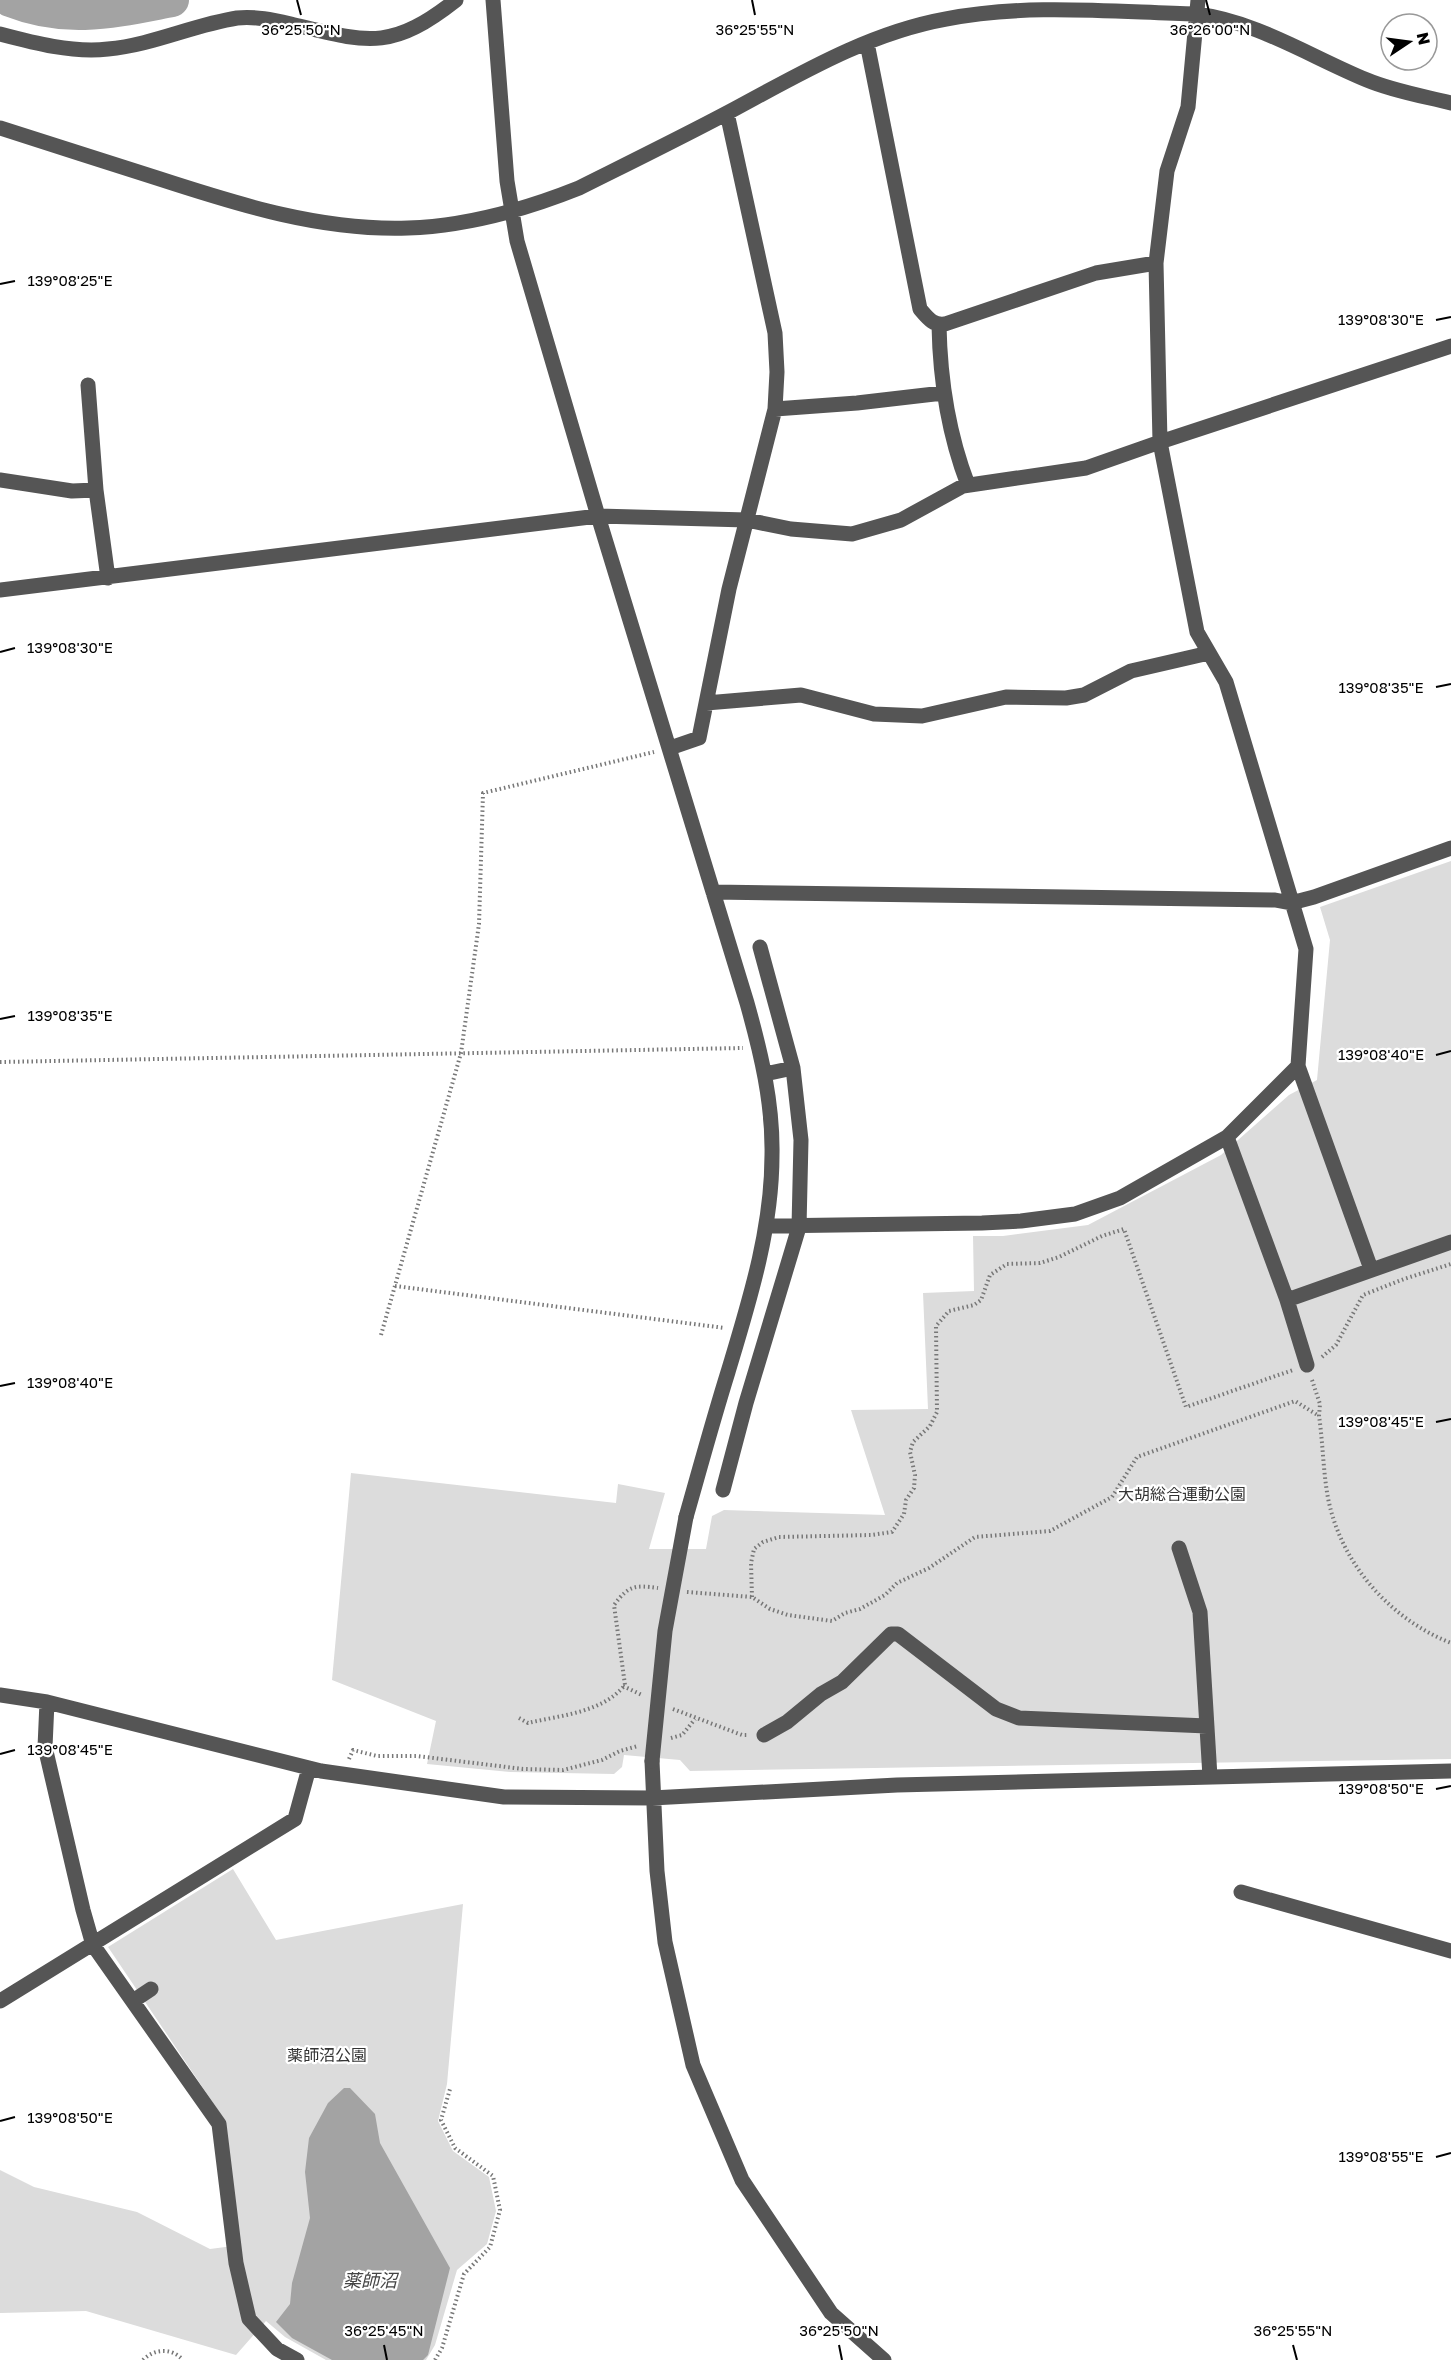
<svg xmlns="http://www.w3.org/2000/svg" width="1451" height="2360" font-family="'Golos Text','Noto Sans JP',sans-serif">
  <style>
    .green { fill: #dcdcdc }
    .water { fill: #a3a3a3 }
    .lines { fill: none; stroke-linecap: round; stroke-linejoin: round }
    .river { stroke: #a3a3a3; stroke-width: 34 }
    .path { stroke: #777; stroke-width: 4; stroke-dasharray: 1.5 3; stroke-linecap: butt }
    .minor { stroke: #555; stroke-width: 15 }
    .minor-bridge { stroke: #555; stroke-width: 15 }
    .ticks { fill: none; stroke: #000; stroke-width: 2 }
    .labels { text-anchor: middle; stroke-width: 4.5; stroke-linejoin: round; paint-order: stroke }
    .park-label { font-size: 16px; fill: #333; stroke: #fff }
    .water-label { font-size: 18px; font-style: italic; fill: #444; stroke: #fff }
    .ticks-label { font-size: 15px; text-anchor: middle; fill: #000; stroke: #fff; stroke-width: 4.5; stroke-linejoin: round; paint-order: stroke }
  </style>
  <rect width="100%" height="100%" fill="#fff"/>
  <!-- green -->
  <path class="green" d="M 1451,861 L 1451,1759 L 690,1771 L 680,1760 L 624,1755 L 622,1767 L 614,1774 L 510,1772 L 427,1764 L 436,1721 L 332,1680 L 351,1473 L 616,1503 L 618,1484 L 665,1493 L 649,1549 L 706,1549 L 712,1516 L 724,1510 L 885,1515 L 851,1410 L 928,1409 L 923,1293 L 974,1291 L 973,1236 L 1003,1236 L 1088,1225 L 1221,1155 L 1289,1095 L 1317,1080 L 1330,940 L 1320,907 Z
    M 233,1869 L 276,1940 L 463,1904 L 447,2084 L 438,2121 L 453,2151 L 489,2177 L 496,2211 L 487,2244 L 457,2270 L 435,2345 L 426,2360 L 326,2360 L 285,2337 L 266,2321 L 236,2355 L 86,2311 L 0,2313 L 0,2170 L 34,2187 L 137,2212 L 210,2249 L 233,2246 L 224,2119 L 108,1947 Z"/>
  <!-- water -->
  <path class="water" d="M 344,2088 L 350,2088 L 375,2114 L 380,2143 L 450,2268 L 428,2355 L 423,2360 L 332,2360 L 292,2338 L 276,2322 L 290,2304 L 292,2283 L 310,2218 L 305,2172 L 309,2138 L 328,2103 Z"/>
  <g class="lines">
    <!-- river -->
    <path class="river" d="M 10,0 C 68,23 114,11 172,0"/>
    <!-- path -->
    <path class="path" d="M 0,1062 L 743,1048
      M 395,1286 L 725,1328
      M 381,1335 L 461,1053 L 479,924 L 483,793 L 654,752
      M 1322,1357 L 1336,1345 L 1363,1295 L 1404,1279 L 1451,1264
      M 1312,1380 L 1320,1404 L 1319,1416 C 1323,1443 1323,1471 1328,1498 C 1341,1564 1390,1619 1451,1643
      M 687,1592 L 752,1597 L 770,1609 L 788,1615 L 832,1621 L 845,1613 L 860,1609 L 885,1595 L 897,1583 L 929,1568 L 975,1537 L 1050,1531 L 1112,1497 L 1137,1457 L 1295,1401 L 1319,1416
      M 752,1597 L 751,1563 L 754,1549 L 763,1542 L 779,1537 L 871,1535 L 892,1532 L 904,1514 L 906,1500 L 914,1488 L 915,1475 L 910,1452 L 913,1442 L 930,1426 L 937,1412 L 936,1326 L 949,1311 L 974,1305 L 981,1300 L 990,1275 L 1007,1264 L 1040,1263 L 1059,1257 L 1102,1236 L 1124,1229 L 1186,1407 L 1293,1370
      M 623,1686 L 642,1695
      M 673,1709 L 742,1735 L 748,1735
      M 519,1718 L 528,1723 C 561,1715 602,1713 625,1685 L 614,1605 C 629,1585 635,1585 658,1588
      M 671,1738 L 682,1735 L 695,1719
      M 349,1759 L 353,1750 L 377,1756 L 417,1756 L 523,1769 L 563,1770 L 602,1760 L 620,1751 L 638,1746
      M 143,2360 C 154,2349 171,2347 183,2360
      M 435,2360 L 442,2348 L 464,2274 L 490,2247 L 500,2210 L 493,2176 L 455,2148 L 441,2120 L 450,2089"/>
    <!-- minor -->
    <path class="minor" d="M 493,0 L 507,181 L 517,241 L 598,516 L 747,1003 C 761,1053 773,1103 772,1155 C 772,1230 749,1302 728,1372 C 713,1420 700,1468 686,1517
      M 1198,0 L 1188,107 L 1167,171 L 1156,263 L 1160,442 L 1197,632 L 1226,682 L 1306,949 L 1298,1066 L 1371,1269
      M 0,34 C 34,43 72,53 108,49 C 152,45 193,25 237,18 C 255,16 273,20 291,24 C 367,42 390,52 456,0
      M 867,43 L 920,309 C 927,317 933,326 945,324 L 1096,273 L 1156,263
      M 0,128 C 53,145 107,162 160,179 C 240,205 322,231 408,228 C 467,226 524,210 579,188 C 629,163 680,138 729,112 C 798,75 868,33 946,19 C 1028,3 1113,12 1196,14 C 1256,21 1311,57 1367,80 C 1393,91 1423,96 1451,103
      M 939,325 C 940,380 948,433 968,485
      M 88,385 L 96,490 L 108,578
      M 775,409 L 857,403 L 943,393
      M 0,480 L 72,491 L 96,490
      M 0,590 L 598,516 L 747,520 L 791,529 L 852,534 L 901,520 L 963,486 L 1086,468 L 1160,442 L 1451,346
      M 706,703 L 801,695 L 874,714 L 922,716 L 1006,697 L 1066,698 L 1084,695 L 1131,671 L 1209,653
      M 670,748 L 699,738 L 729,589 L 775,409 L 777,372 L 775,333 L 727,113
      M 713,892 L 1275,900 L 1291,903 L 1314,897 L 1451,848
      M 765,1074 L 793,1068
      M 1227,1137 L 1287,1300 L 1307,1365
      M 766,1226 L 982,1223 L 1021,1221 L 1075,1214 L 1120,1198 L 1227,1137 L 1298,1066
      M 1287,1300 L 1451,1242
      M 723,1490 L 746,1403 L 799,1227 L 801,1140 L 793,1068 L 760,947
      M 1179,1548 L 1200,1612 L 1210,1777
      M 0,1695 L 47,1702 L 321,1771 L 504,1797 L 652,1798 L 897,1785 L 1451,1771
      M 47,1702 L 45,1747 L 83,1910 L 93,1945 L 219,2124 L 236,2263 L 249,2319 L 277,2349 L 297,2360
      M 764,1735 L 787,1722 L 821,1694 L 842,1682 L 891,1634 L 898,1634 L 996,1709 L 1019,1718 L 1207,1726
      M 652,1761 L 657,1871 L 665,1942 L 693,2065 L 742,2180 L 831,2313 L 884,2360
      M 1241,1892 L 1451,1951
      M 0,2001 L 295,1819 L 309,1768
      M 133,2001 L 151,1989"/>
    <!-- minor-bridge -->
    <path class="minor-bridge" d="M 652,1761 L 665,1631 L 686,1517"/>
  </g>
  <!-- ticks -->
  <path class="ticks" d="M 297,0 L 301,15M 752,0 L 755,15M 1206,0 L 1210,15M 0,284 L 15,281M 1436,320 L 1451,317M 0,652 L 15,648M 1436,687 L 1451,684M 0,1019 L 15,1016M 1436,1055 L 1451,1051M 0,1386 L 15,1383M 1436,1422 L 1451,1419M 0,1754 L 15,1750M 1436,1789 L 1451,1786M 0,2121 L 15,2117M 1436,2157 L 1451,2153M 384,2345 L 387,2360M 839,2345 L 842,2360M 1293,2345 L 1297,2360"/>
  <g class="labels">
    <!-- park labels -->
    <g class="park-label">
      <text x="1182" y="1500">大胡総合運動公園</text>
      <text x="327" y="2061">薬師沼公園</text>
    </g>
    <!-- water labels -->
    <g class="water-label">
      <text x="370" y="2287">薬師沼</text>
    </g>
  </g>
  <g class="ticks-label">
    <text x="301" y="35">36°25'50"N</text>
    <text x="755" y="35">36°25'55"N</text>
    <text x="1210" y="35">36°26'00"N</text>
    <text x="70" y="286">139°08'25"E</text>
    <text x="1381" y="325">139°08'30"E</text>
    <text x="70" y="653">139°08'30"E</text>
    <text x="1381" y="693">139°08'35"E</text>
    <text x="70" y="1021">139°08'35"E</text>
    <text x="1381" y="1060">139°08'40"E</text>
    <text x="70" y="1388">139°08'40"E</text>
    <text x="1381" y="1427">139°08'45"E</text>
    <text x="70" y="1755">139°08'45"E</text>
    <text x="1381" y="1794">139°08'50"E</text>
    <text x="70" y="2123">139°08'50"E</text>
    <text x="1381" y="2162">139°08'55"E</text>
    <text x="384" y="2336">36°25'45"N</text>
    <text x="839" y="2336">36°25'50"N</text>
    <text x="1293" y="2336">36°25'55"N</text>
  </g>
  <!-- north arrow -->
  <g transform="translate(1409 42) rotate(77)"><circle r="28" fill="#ffffff" stroke="#999999" stroke-width="1.5"/>
  <path d="M0-4.5L10 22L0 15L-10 22Z" fill="#000000"/>
  <text y="-9" font-size="16" font-weight="bold" text-anchor="middle" fill="#000000">N</text>
  </g>
</svg>
